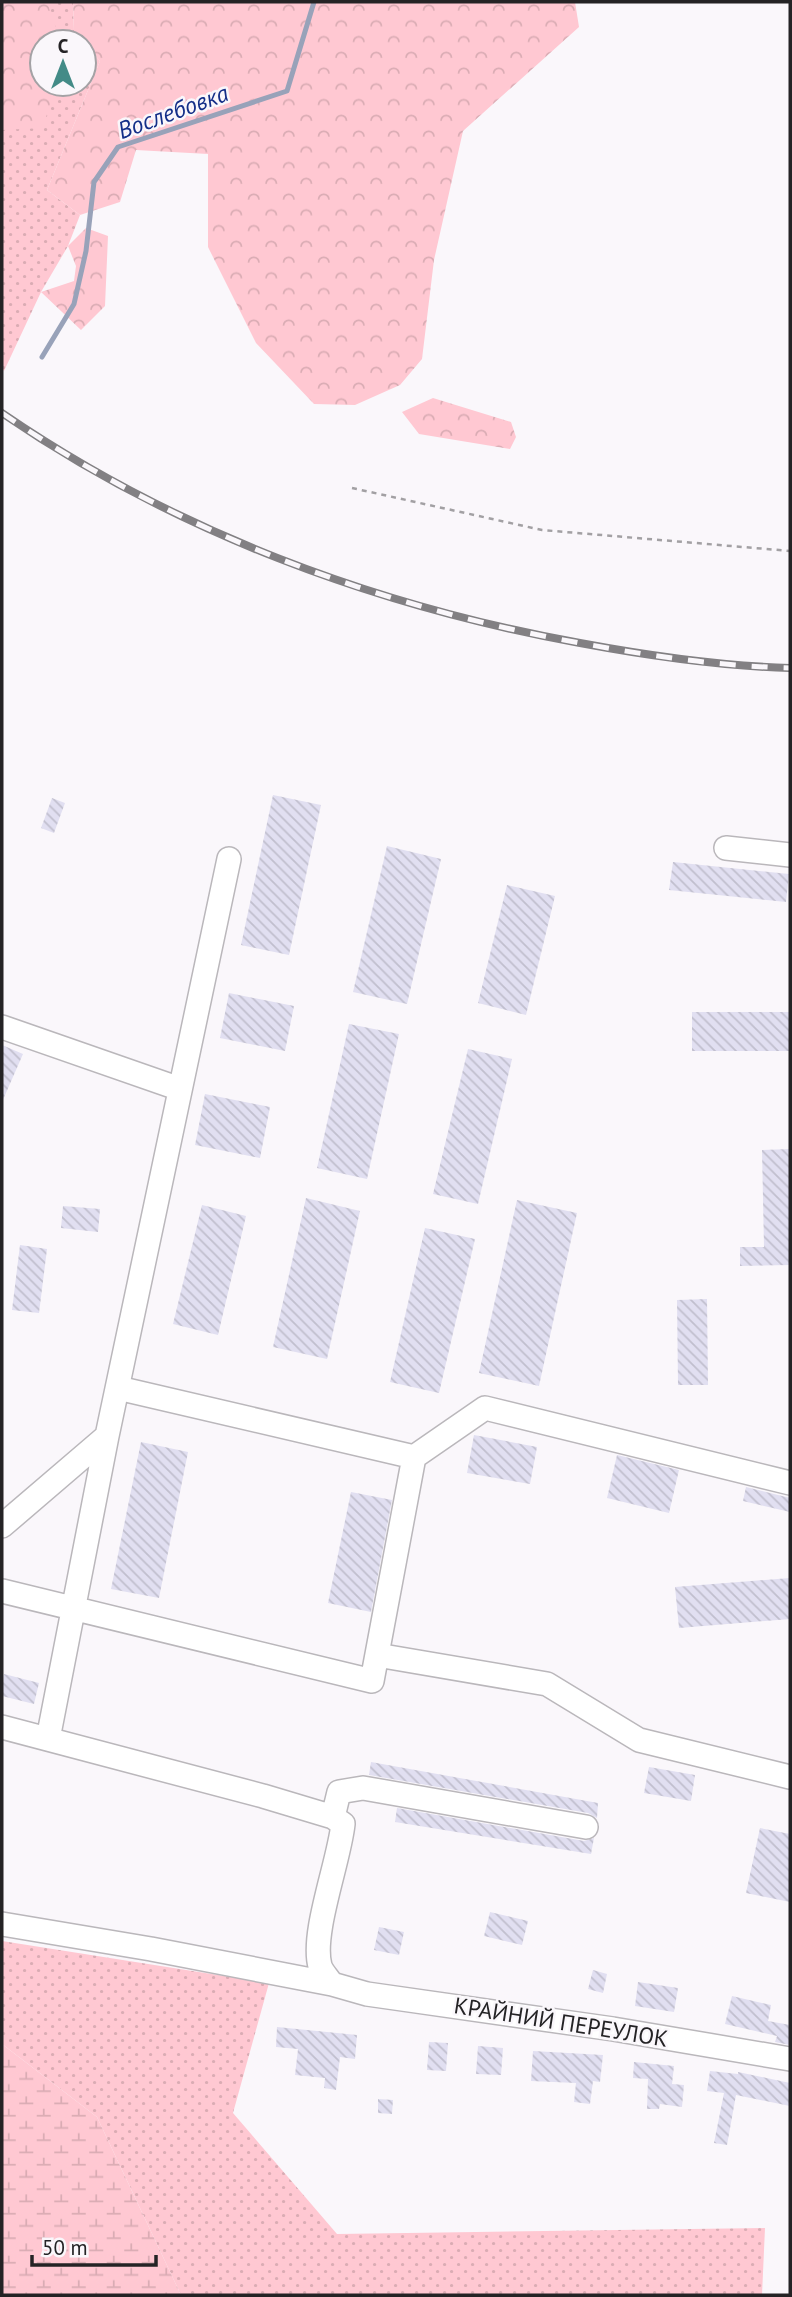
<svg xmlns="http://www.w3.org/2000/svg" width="792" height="2297" font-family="'PT Sans',sans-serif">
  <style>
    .grass { fill: url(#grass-dots) }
    .forest { fill: url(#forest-crowns) }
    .wetland { fill: url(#wetland-marsh) }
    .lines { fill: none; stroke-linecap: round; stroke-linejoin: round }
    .stream { stroke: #98a2b9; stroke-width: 5 }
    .building { fill: url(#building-back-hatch) }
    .minor-casing { stroke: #bab7bb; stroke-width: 26 }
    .path { stroke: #a2a0a3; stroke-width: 2.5; stroke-dasharray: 5 5; stroke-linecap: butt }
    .minor { stroke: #fff; stroke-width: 23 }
    .rail-casing { stroke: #828083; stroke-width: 8 }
    .rail { stroke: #faf7fb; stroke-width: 5; stroke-dasharray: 16; stroke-linecap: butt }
    .labels { text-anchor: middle; stroke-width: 5; stroke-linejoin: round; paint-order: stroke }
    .street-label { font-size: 23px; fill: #242325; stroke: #faf7fb }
    .water-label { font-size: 24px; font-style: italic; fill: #152f88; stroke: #faf7fb }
  </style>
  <defs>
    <pattern id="grass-dots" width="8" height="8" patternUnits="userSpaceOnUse" patternTransform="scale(1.75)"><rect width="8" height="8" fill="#ffc8d2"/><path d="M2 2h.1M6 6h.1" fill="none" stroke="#daacb4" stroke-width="1.8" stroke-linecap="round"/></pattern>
    <pattern id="forest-crowns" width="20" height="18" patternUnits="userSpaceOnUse" patternTransform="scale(1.75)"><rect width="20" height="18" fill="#ffc8d2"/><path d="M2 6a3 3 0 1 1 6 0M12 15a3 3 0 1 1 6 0" fill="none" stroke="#daacb4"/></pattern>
    <pattern id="wetland-marsh" width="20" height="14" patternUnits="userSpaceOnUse" patternTransform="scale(1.75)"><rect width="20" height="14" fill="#ffc8d2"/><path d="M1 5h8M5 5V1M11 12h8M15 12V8" fill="none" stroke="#daacb4"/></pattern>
    <pattern id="building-back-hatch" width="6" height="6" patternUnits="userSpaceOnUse" patternTransform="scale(1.75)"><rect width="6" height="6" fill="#e1dff1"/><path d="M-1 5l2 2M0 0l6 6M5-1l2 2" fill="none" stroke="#c1bfce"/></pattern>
  </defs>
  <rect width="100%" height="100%" fill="#faf7fb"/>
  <!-- grass -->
  <path class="grass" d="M 2,2 L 73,2 L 74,31 L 84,42 L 42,42 L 42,84 L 84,84 L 84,42 L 100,61 L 47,190 L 80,215 L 68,246 L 41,292 L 4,371 L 2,368 Z
    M 2,1941 L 269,1983 L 233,2113 L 337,2234 L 765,2228 L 762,2295 L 181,2295 L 97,2117 L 2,2044 Z"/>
  <!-- forest -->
  <path class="forest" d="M 2,2 L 47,2 L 61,42 L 42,42 L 42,84 L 58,84 L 42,128 L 2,130 Z
    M 73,2 L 575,2 L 579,27 L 463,131 L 434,260 L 422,359 L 400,385 L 355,405 L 314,404 L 256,343 L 208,247 L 208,154 L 136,150 L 120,202 L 80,215 L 47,190 L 100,61 L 74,31 Z
    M 86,228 L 108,236 L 105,306 L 81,330 L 41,292 L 74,281 L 76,266 L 68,246 Z
    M 433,398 L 511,422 L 516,437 L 510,449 L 419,434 L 402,412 Z"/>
  <!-- wetland -->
  <path class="wetland" d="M 2,2044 L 97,2117 L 181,2295 L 2,2295 Z"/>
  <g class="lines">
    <!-- stream -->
    <path class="stream" d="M 42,357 L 74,304 L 86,251 L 94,182 L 118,147 L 287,91 L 314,2"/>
  </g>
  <!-- building -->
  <path class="building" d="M 273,795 L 321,805 L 289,955 L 241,945 Z
    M 52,798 L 65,803 L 54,833 L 41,828 Z
    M 387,846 L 441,859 L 407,1004 L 353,992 Z
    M 673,862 L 789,874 L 786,902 L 669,890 Z
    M 507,885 L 555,896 L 526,1015 L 478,1003 Z
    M 229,993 L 294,1006 L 285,1051 L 220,1038 Z
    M 692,1012 L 790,1012 L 790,1051 L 692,1051 Z
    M 349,1024 L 399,1034 L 367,1179 L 317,1168 Z
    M 2,1045 L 23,1054 L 2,1102 Z
    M 468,1049 L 512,1059 L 478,1204 L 433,1194 Z
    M 205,1094 L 270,1107 L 260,1158 L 195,1145 Z
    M 790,1149 L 790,1265 L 740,1266 L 740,1247 L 764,1247 L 762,1150 Z
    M 306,1198 L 360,1211 L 327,1359 L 273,1347 Z
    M 517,1200 L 577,1213 L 539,1386 L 479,1373 Z
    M 202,1205 L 246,1216 L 218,1335 L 173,1324 Z
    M 63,1206 L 100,1209 L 98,1232 L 61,1228 Z
    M 425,1228 L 475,1239 L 439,1393 L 390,1382 Z
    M 20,1245 L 47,1249 L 39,1313 L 12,1310 Z
    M 707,1299 L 708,1385 L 678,1385 L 677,1300 Z
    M 474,1435 L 537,1447 L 530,1484 L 467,1473 Z
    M 141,1442 L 188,1452 L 159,1598 L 111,1589 Z
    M 617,1455 L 679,1470 L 669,1513 L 607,1498 Z
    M 746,1487 L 790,1498 L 790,1512 L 743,1501 Z
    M 351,1492 L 392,1500 L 371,1612 L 328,1603 Z
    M 790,1578 L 790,1619 L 679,1628 L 675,1587 Z
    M 4,1674 L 39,1683 L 34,1704 L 2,1696 Z
    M 371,1762 L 598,1803 L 597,1818 L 588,1813 L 369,1775 Z
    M 649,1767 L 695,1775 L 691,1801 L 644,1793 Z
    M 397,1808 L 584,1841 L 594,1838 L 591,1854 L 395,1822 Z
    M 760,1828 L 790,1834 L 790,1902 L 746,1893 Z
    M 490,1912 L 528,1921 L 522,1945 L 484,1936 Z
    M 379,1927 L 404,1932 L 399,1955 L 374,1950 Z
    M 593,1970 L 607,1974 L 603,1993 L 588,1989 Z
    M 638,1982 L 678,1988 L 674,2012 L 635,2006 Z
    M 732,1996 L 771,2005 L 768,2021 L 790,2025 L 790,2045 L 775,2042 L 777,2036 L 725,2024 Z
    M 277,2027 L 357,2035 L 355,2059 L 340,2057 L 336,2090 L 324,2088 L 325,2078 L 295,2075 L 298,2049 L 276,2047 Z
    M 429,2042 L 448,2043 L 446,2071 L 427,2070 Z
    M 478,2046 L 503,2048 L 501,2075 L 476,2074 Z
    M 533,2051 L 603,2055 L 600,2082 L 593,2081 L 590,2104 L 574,2102 L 576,2083 L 531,2081 Z
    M 634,2062 L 674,2066 L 672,2084 L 684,2085 L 682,2107 L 660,2104 L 659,2109 L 647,2109 L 648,2079 L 633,2078 Z
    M 710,2071 L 738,2074 L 738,2072 L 790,2083 L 790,2106 L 736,2095 L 727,2145 L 714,2143 L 724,2093 L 707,2091 Z
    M 378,2099 L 393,2100 L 392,2114 L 378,2113 Z"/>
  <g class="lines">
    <!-- minor casing -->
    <g class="minor-casing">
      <path id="minor" d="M 726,848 L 790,855
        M 2,1027 L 180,1089
        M 118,1388 L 414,1457 L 485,1408 L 790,1483
        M 2,1526 L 107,1436 L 229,859
        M 2,1591 L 372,1681 L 414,1457
        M 377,1655 L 547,1684 L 639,1740 L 790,1777
        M 2,1727 L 263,1796 L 333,1817 L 343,1824 C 339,1862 311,1933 320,1966 C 322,1972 328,1978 332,1984
        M 48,1739 L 107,1436
        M 333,1817 L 339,1792 L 363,1788 L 586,1827
        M 2,1924 L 151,1949 L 332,1984 L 367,1994 L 613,2029 L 790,2059"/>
    </g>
    <!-- path -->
    <path class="path" d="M 352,488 L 542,530 L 790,551"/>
    <!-- minor -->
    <use href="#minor" class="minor"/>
    <!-- rail casing -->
    <g class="rail-casing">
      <path id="rail" d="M 2,413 C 174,531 375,606 580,643 C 650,656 719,666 790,668"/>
    </g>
    <!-- rail -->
    <use href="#rail" class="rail"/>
  </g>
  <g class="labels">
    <!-- street labels -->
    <g class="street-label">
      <text transform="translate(561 2022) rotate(9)" y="8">КРАЙНИЙ ПЕРЕУЛОК</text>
    </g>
    <!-- water labels -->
    <g class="water-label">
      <text transform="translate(173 112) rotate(-20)" y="8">Вослебовка</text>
    </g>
  </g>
  <!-- border -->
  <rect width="792" height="2297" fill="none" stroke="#242325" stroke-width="7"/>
  <!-- north arrow -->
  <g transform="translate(63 63)"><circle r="33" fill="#faf7fb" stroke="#a4a2a5" stroke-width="2"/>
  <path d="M0-5L12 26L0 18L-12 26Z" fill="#438b87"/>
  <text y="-10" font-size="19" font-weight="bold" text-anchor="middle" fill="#242325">С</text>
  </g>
  <!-- scale -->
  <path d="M32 2255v10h124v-10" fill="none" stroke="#242325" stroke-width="3.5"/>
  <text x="42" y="2255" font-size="21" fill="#242325" stroke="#faf7fb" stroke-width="5" paint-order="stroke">50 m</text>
</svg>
